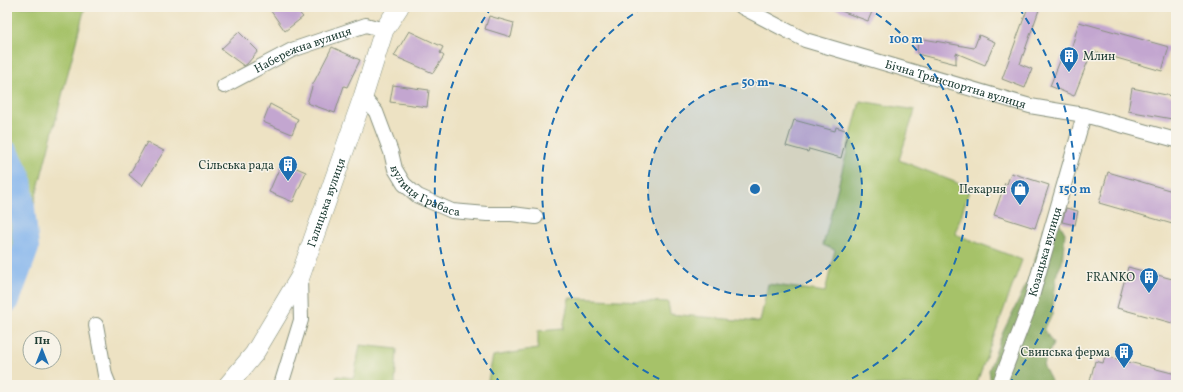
<svg xmlns="http://www.w3.org/2000/svg" width="1183" height="392" font-family="Vollkorn,serif">
  <style>
    .green { fill: #a6c269; stroke: #62804e }
    .forest { fill: #84a85d; stroke: #527248 }
    .lines { fill: none; stroke-linecap: round; stroke-linejoin: round }
    .river { stroke: #81b3ed; stroke-width: 26 }
    .building { fill: #c3a6d0 }
    .street-casing { stroke: #86907c; stroke-width: 16 }
    .secondary-casing { stroke: #86907c; stroke-width: 20 }
    .street { stroke: #fff; stroke-width: 14 }
    .secondary { stroke: #fff; stroke-width: 19 }
    .ring { fill: none; stroke: #1f6fb2; stroke-width: 2; stroke-dasharray: 7 5 }
    .labels { text-anchor: middle; stroke-width: 3; stroke-linejoin: round; paint-order: stroke }
    .street-label { font-size: 12px; fill: #1f3d34; stroke: #f7f3e8 }
    .poi-label { font-size: 12px; fill: #1f3d34; stroke: #f7f3e8; text-anchor: end }
    .centre { fill: #1f6fb2; stroke: #f7f3e8; stroke-width: 2 }
    .ring-label { font-size: 12px; text-anchor: middle; font-weight: bold; fill: #1f6fb2; stroke: #f7f3e8; stroke-width: 3; stroke-linejoin: round; paint-order: stroke }
  </style>
  <rect width="100%" height="100%" fill="#f7f3e8"/>
  <filter id="ink" filterUnits="userSpaceOnUse"><feTurbulence type="fractalNoise" baseFrequency=".025" numOctaves="2"/><feDisplacementMap in="SourceGraphic" scale="8" xChannelSelector="R" yChannelSelector="G"/><feConvolveMatrix kernelMatrix="1 2 1 2 8 2 1 2 1" color-interpolation-filters="sRGB"/></filter>
  <filter id="wash" filterUnits="userSpaceOnUse"><feTurbulence type="fractalNoise" baseFrequency=".012" numOctaves="4" result="noise"/><feDisplacementMap in="SourceGraphic" scale="16" xChannelSelector="R" yChannelSelector="G"/><feGaussianBlur stdDeviation="0.9" result="paint"/><feColorMatrix in="noise" values="0 0 0 0 0 0 0 0 0 0 0 0 0 0 0 0 0 1.4 0 .05"/><feComposite in="paint" operator="in"/></filter>
  <g filter="url(#wash)">
    <rect width="100%" height="100%" fill="#ede2c3"/>
    <!-- green -->
    <path class="green" d="M 7,7 L 85,7 L 7,308 Z
      M 860,101 L 915,110 L 899,160 L 970,188 L 955,234 L 1022,260 L 976,385 L 487,385 L 493,356 L 538,349 L 538,331 L 563,329 L 569,298 L 668,302 L 670,314 L 760,322 L 768,284 L 825,292 L 835,250 L 823,245 Z
      M 360,345 L 397,349 L 395,384 L 402,385 L 335,385 L 337,376 L 354,378 Z"/>
    <!-- forest -->
    <path class="forest" d="M 1060,224 L 1065,233 L 1062,263 L 1057,273 L 1052,315 L 1044,329 L 1053,344 L 1043,365 L 1051,381 L 1049,385 L 1029,385 L 1017,381 L 1009,385 L 991,385 L 989,370 L 1003,332 L 1030,277 L 1044,228 Z"/>
    <g class="lines">
      <!-- river -->
      <path class="river" d="M 7,154 L 19,178 L 26,248 L 7,300"/>
    </g>
    <g id="blocks">
      <!-- building -->
      <path class="building" d="M 268,7 L 294,7 L 303,17 L 285,31 Z
        M 834,7 L 874,7 L 868,21 L 833,8 Z
        M 1028,7 L 1040,7 L 1020,64 L 1032,69 L 1025,88 L 1002,79 Z
        M 489,16 L 514,23 L 511,37 L 485,29 Z
        M 1079,22 L 1169,47 L 1162,71 L 1092,51 L 1074,96 L 1050,86 L 1064,51 L 1070,53 Z
        M 409,31 L 443,47 L 440,53 L 444,56 L 433,73 L 394,56 Z
        M 239,32 L 258,51 L 247,64 L 244,66 L 221,49 Z
        M 979,35 L 995,42 L 985,65 L 956,53 L 956,64 L 917,54 L 918,38 L 974,48 Z
        M 332,47 L 360,60 L 347,87 L 344,86 L 335,113 L 307,103 L 313,84 Z
        M 393,85 L 429,90 L 427,107 L 390,102 Z
        M 1132,88 L 1176,97 L 1172,119 L 1128,111 Z
        M 270,104 L 298,119 L 292,134 L 263,122 Z
        M 794,120 L 835,131 L 836,127 L 848,131 L 841,158 L 809,149 L 808,152 L 786,146 Z
        M 147,142 L 164,151 L 142,186 L 129,175 Z
        M 282,162 L 306,172 L 293,202 L 269,192 Z
        M 1108,172 L 1176,192 L 1176,225 L 1099,203 Z
        M 1011,173 L 1049,185 L 1035,228 L 994,215 L 1005,183 L 1007,184 Z
        M 1066,208 L 1078,211 L 1075,225 L 1062,222 Z
        M 1128,267 L 1176,280 L 1176,324 L 1117,308 Z
        M 1105,356 L 1176,374 L 1176,385 L 1089,385 L 1095,361 L 1103,363 Z"/>
    </g>
  </g>
  <g filter="url(#ink)">
    <use href="#blocks" fill-opacity="0" stroke="#86907c" stroke-width="1"/>
    <g class="lines">
      <!-- street casing -->
      <g class="street-casing">
        <g id="street">
          <path id="s1" d="M 742,7 L 805,40 L 1030,106 L 1084,115 L 1176,140"/>
          <path id="s2" d="M 224,86 L 292,50 L 366,25 L 384,30"/>
          <path id="s3" d="M 363,97 L 376,112 L 391,152 L 395,169 L 404,184 L 418,196 L 452,211 L 487,214 L 512,214 L 536,217"/>
          <path d="M 96,325 L 105,375 L 109,385"/>
          <path d="M 281,385 L 301,320 L 300,277"/>
          <path id="s4" d="M 999,385 L 1029,307 L 1084,115"/>
        </g>
      </g>
      <!-- secondary casing -->
      <g class="secondary-casing">
        <g id="secondary">
          <path id="s5" d="M 228,385 L 254,354 L 300,277 L 363,97 L 384,30 L 399,7"/>
        </g>
      </g>
      <!-- street -->
      <use href="#street" class="street"/>
      <!-- secondary -->
      <use href="#secondary" class="secondary"/>
    </g>
  </g>
  <!-- distance rings -->
  <circle cx="755" cy="189" r="107" fill="#1f6fb2" fill-opacity=".12"/>
  <g class="ring">
    <circle cx="755" cy="189" r="107"/>
    <path d="M670 384A213 213 0 0 1 644 7M866 7A213 213 0 0 1 840 384"/>
    <path d="M501 384A320 320 0 0 1 491 8M1019 8A320 320 0 0 1 1009 384"/>
  </g>
  <!-- icons -->
  <defs>
    <g id="building-pin" transform="scale(1)"><path d="M0 17L-7.5 6A9.5 9.5 0 1 1 7.5 6Z" fill="#1f6fb2" stroke="#f7f3e8"/><path d="M-4-6H4V6H1V3H-1V6H-4ZM-2.5-4.3h1.7v1.8h-1.7ZM.8-4.3h1.7v1.8H.8ZM-2.5-1h1.7V.8h-1.7ZM.8-1h1.7V.8H.8Z" fill="#fff"/></g>
    <g id="shop-pin" transform="scale(1)"><path d="M0 17L-7.5 6A9.5 9.5 0 1 1 7.5 6Z" fill="#1f6fb2" stroke="#f7f3e8"/><path d="M-5-2.5h2.3a2.7 3.5 0 0 1 5.4 0H5L5.5 6h-11ZM-1.5-2.5h3a1.5 2.3 0 0 0-3 0Z" fill="#fff"/></g>
  </defs>
  <g fill-rule="evenodd">
    <use href="#building-pin" x="1069" y="56"/>
    <use href="#building-pin" x="288" y="165"/>
    <use href="#shop-pin" x="1020" y="189"/>
    <use href="#building-pin" x="1149" y="277"/>
    <use href="#building-pin" x="1124" y="352"/>
  </g>
  <g class="labels">
    <!-- street labels -->
    <g class="street-label">
      <text dy="4" stroke="none"><textPath href="#s2" startOffset="87">Набережна вулиця</textPath></text>
      <text dy="4" stroke="none"><textPath href="#s1" startOffset="228">Бічна Транспортна вулиця</textPath></text>
      <text dy="4" stroke="none"><textPath href="#s3" startOffset="119">вулиця Грабаса</textPath></text>
      <text dy="4" stroke="none"><textPath href="#s5" startOffset="209">Галицька вулиця</textPath></text>
      <text dy="4" stroke="none"><textPath href="#s4" startOffset="141">Козацька вулиця</textPath></text>
    </g>
    <!-- poi labels -->
    <g class="poi-label">
      <text x="1083" y="60" text-anchor="start">Млин</text>
      <text x="274" y="169">Сільська рада</text>
      <text x="1006" y="193">Пекарня</text>
      <text x="1135" y="281">FRANKO</text>
      <text x="1110" y="356">Свинська ферма</text>
    </g>
  </g>
  <circle cx="755" cy="189" r="6" class="centre"/>
  <g class="ring-label">
    <text x="906" y="43">100 m</text>
    <text x="755" y="86">50 m</text>
    <text x="1075" y="193">150 m</text>
  </g>
  <!-- margin -->
  <rect width="1183" height="392" fill="none" stroke="#f7f3e8" stroke-width="24"/>
  <!-- north arrow -->
  <g transform="translate(42 350)"><circle r="19" fill="#f7f3e8" stroke="#a1aaa0"/>
  <path d="M0-3L7 15L0 10L-7 15Z" fill="#1f6fb2"/>
  <text y="-6" font-size="11" font-weight="bold" text-anchor="middle" fill="#1f3d34">Пн</text>
  </g>
</svg>
